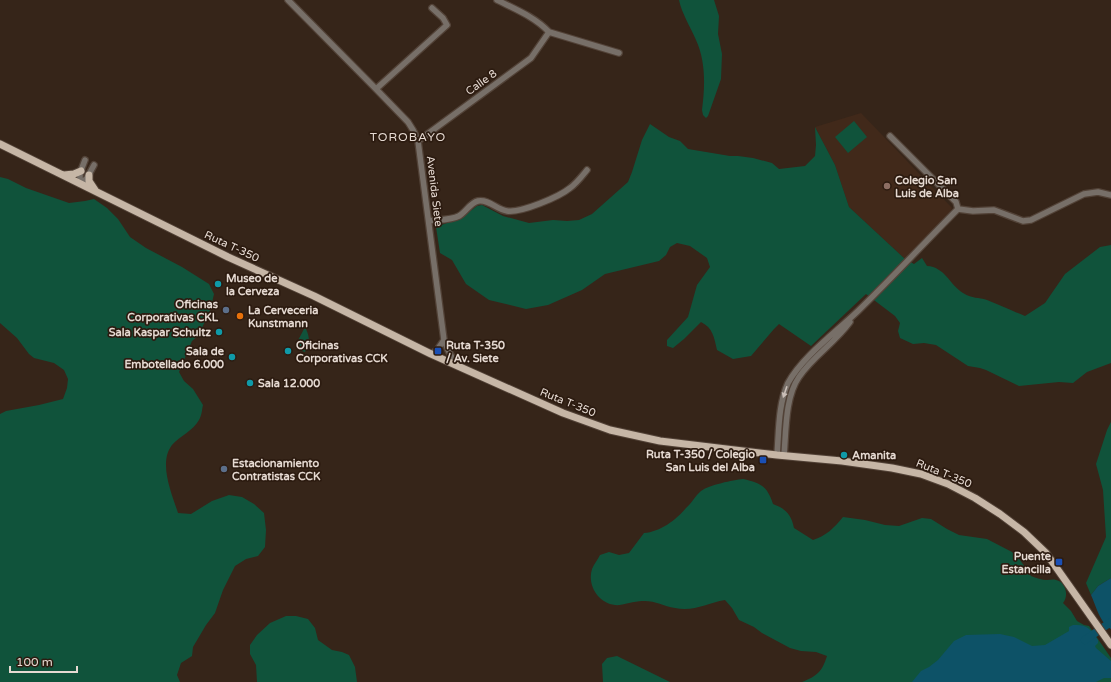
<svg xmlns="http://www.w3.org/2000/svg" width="1111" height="682" font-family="'Varela Round',sans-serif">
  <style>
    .built { fill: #41291a }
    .green { fill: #10533b }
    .water { fill: #0d5267 }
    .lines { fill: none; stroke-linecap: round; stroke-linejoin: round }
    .river { stroke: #0d5267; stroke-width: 8 }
    .minor-casing { stroke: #524237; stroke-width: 8 }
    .major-casing { stroke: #524237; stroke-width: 9 }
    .minor { stroke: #776f68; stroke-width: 5.5 }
    .major { stroke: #c6b6a6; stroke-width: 7 }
    .oneway { fill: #cabfb8 }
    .education-dot { fill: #8d6e63; stroke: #2c1b10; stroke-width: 1.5 }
    .culture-dot { fill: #0f9aa8; stroke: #2c1b10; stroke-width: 1.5 }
    .service-dot { fill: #5c6f8a; stroke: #2c1b10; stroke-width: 1.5 }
    .food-dot { fill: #e8710a; stroke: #2c1b10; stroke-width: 1.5 }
    .transit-dot { fill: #1a4fb4; stroke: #2c1b10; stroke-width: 1.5 }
    .labels { text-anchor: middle; stroke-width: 3.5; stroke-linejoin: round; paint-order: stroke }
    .street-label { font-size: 11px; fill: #e6dad2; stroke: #2c1b10 }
    .poi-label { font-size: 11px; font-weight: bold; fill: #e6dad2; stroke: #2c1b10; text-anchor: start }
    .neighbourhood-label { font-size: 12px; letter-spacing: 1px; fill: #e6dad2; stroke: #2c1b10 }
  </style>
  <rect width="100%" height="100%" fill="#362519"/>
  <!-- built -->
  <path class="built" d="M 861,113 L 952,208 L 950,212 L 905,259 L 849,207 L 835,165 L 815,127 Z"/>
  <!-- green -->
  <path class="green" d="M 679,0 L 714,0 L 719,16 L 718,34 L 722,54 L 721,79 L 708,116 L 706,118 L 703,115 L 702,110 C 705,86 706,62 696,40 C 690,26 682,14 679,0 Z
    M 854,121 L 867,137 L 848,153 L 835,137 Z
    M 650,124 L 669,137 L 680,141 L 688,149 L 730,156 L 738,156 L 753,158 L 772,163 L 779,169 L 805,166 L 815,156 L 816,145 L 815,127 L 835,165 L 849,207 L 905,259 L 914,264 L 922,258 L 927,266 C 945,267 949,284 963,293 C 973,299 978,297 987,300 C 1000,305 1012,311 1025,316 L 1045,303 L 1065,274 L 1100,247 L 1111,245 L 1111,363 L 1087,372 L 1073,383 L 1059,382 L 1019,386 L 986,370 L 980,368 L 968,366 L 936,345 L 924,343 L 913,344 L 900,338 L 898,331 L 900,323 L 895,316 L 866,294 L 811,346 L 779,324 L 774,329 L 751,356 L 733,359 L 717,350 C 714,337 713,328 701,322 L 684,339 L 673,348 L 667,346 L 667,340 L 688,317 L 697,285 L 710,267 L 707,258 L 690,246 L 677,243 L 670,247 L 666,255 L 659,261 L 605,274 L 582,290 L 548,305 L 526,309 L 489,300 L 466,284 L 452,260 L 440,253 L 436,227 L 461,218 L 477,206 L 482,205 L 503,216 L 529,223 L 553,220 L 567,221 L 579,220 L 592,214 L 628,182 L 632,172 L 642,140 Z
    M 0,177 L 8,179 L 26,188 L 69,203 L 85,201 L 94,199 L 107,208 L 118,219 L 130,237 L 146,248 L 182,267 L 209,284 L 214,294 L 210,311 L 198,336 L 192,341 L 179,372 L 184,381 L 193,389 L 203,405 C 202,409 202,415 199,420 C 193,431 180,436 172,445 C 158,463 172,494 178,513 L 191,514 L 212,501 L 229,495 L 242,497 L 254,504 L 264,513 L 266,530 L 265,547 L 258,556 L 246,559 L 235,566 L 223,590 L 215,613 L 206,625 L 193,647 L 192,656 L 181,663 L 177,675 L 180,682 L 0,682 L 0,414 L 6,411 L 39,405 L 63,399 L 67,388 L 68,379 L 64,370 L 54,363 L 34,358 L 29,354 L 17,338 L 0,323 Z
    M 304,329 L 306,329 C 310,338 310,343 305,352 L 302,351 L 302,350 L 295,346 Z
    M 1111,422 L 1111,578 L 1098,586 L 1091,595 L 1086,583 L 1106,537 L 1103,490 L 1096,464 L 1107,430 Z
    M 743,479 C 761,483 767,486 773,504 C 786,509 791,514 794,528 L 813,540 C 826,536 834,528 843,517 L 865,520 L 885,525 L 899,526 L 922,518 L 931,519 L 947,529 L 959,535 L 987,539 L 1012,552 L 1020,560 L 1031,576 C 1036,578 1042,580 1047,580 C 1050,580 1053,579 1056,580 C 1066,582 1069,596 1063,603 L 1071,611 L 1077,621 L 1084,625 L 1089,626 L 1111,658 L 1111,682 L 802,682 C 817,676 822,672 827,656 L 816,652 L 801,651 L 790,648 L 762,633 L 754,627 L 739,620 L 732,608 L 725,600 C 707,603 694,612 675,608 C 663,606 654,600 642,601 C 634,601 621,606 615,605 C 598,603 587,585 592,569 C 594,564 598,559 600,555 L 609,552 L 619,555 L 629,553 L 644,533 C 660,532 676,520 686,508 C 692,503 695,496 701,491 C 709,485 733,480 743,479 Z
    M 286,616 L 296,616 L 308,619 L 315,628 L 318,640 L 332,650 L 342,652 L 349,655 L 355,667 L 357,682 L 257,682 L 256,665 L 250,654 L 250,645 L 257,635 L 270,623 Z
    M 617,656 L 670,682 L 603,682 L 602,664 L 607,658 Z"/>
  <!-- water -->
  <path class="water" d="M 1111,578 L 1111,629 C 1100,623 1096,606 1091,595 L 1098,586 Z
    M 1073,625 C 1088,624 1090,629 1098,640 L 1098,643 L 1095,646 L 1096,648 L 1111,661 L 1111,678 L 1104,678 L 1096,682 L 912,682 L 921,671 L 929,667 L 938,660 L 954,641 L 966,635 L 1000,634 L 1014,637 L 1032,646 L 1045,645 L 1069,631 L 1069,627 Z"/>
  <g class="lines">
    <!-- river -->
    <path class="river" d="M 1085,640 L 1111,622"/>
    <!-- minor casing -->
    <g class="minor-casing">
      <path id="minor" d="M 288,0 L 376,89 L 408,122 L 413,130 L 418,141 L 421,164 L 444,340 L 448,350 L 456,365
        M 497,0 C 515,9 535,17 549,32 L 619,53
        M 376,89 L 447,25 L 443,18 L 432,8
        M 418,141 L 531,58 L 549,32
        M 80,184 L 80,173 L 85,160
        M 80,184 L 87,178 L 94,165
        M 958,209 L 973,211 L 994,210 L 1023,221 L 1031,220 L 1084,194 L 1098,192 L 1111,195
        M 429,221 C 437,220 452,220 459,216 C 466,212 470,203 478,201 C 489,199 497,210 507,211 C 521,213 559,197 570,188 C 577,183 582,176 587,170
        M 431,354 L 437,350 L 444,340
        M 777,455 C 779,431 778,405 788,383 C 802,357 836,332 858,311 C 892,278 924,243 958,209 L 956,202 L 890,136
        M 784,456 C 786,432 785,397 799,377 C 813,356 835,343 850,322"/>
    </g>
    <!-- major casing -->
    <g class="major-casing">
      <path id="major" d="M 0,144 L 228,257 L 314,296 L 431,354 L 563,413 L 610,430 L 660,441 L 777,455 L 842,461 L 892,468 L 921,474 L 948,484 L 975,498 L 1000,514 L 1024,532 L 1046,553 L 1111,645
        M 64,175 L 74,174 L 81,171
        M 89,175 L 89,181 L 95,190"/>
    </g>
    <!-- minor -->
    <use href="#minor" class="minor"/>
    <!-- major -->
    <use href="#major" class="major"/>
  </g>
  <!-- one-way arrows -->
  <defs><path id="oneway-solid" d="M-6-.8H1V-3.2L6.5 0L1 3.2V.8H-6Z"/></defs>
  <use class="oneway" href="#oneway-solid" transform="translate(785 392) rotate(109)"/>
  <!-- markers -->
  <circle class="education-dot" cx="887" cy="186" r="4"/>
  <g class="culture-dot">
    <circle cx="218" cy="284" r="4"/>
    <circle cx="219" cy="332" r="4"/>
    <circle cx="288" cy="351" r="4"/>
    <circle cx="232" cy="357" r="4"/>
    <circle cx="250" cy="383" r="4"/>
    <circle cx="844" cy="455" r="4"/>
  </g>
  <g class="service-dot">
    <circle cx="226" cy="310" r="4"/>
    <circle cx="224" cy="469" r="4"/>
  </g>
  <circle class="food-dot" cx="240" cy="316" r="4"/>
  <g class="transit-dot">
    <rect x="434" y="347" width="8" height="8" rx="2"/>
    <rect x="759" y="456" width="8" height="8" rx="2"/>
    <rect x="1055" y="558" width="8" height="8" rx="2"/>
  </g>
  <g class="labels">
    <!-- street labels -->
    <g class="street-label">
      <text transform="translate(481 82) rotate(-36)" y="4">Calle 8</text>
      <text transform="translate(435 191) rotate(83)" y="4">Avenida Siete</text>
      <text transform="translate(232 246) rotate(25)" y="4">Ruta T-350</text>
      <text transform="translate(568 402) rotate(22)" y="4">Ruta T-350</text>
      <text transform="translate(944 473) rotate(22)" y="4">Ruta T-350</text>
    </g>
    <!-- poi labels -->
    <g class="poi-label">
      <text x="895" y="184">Colegio San<tspan x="895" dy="13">Luis de Alba</tspan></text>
      <text x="226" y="282">Museo de<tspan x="226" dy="13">la Cerveza</tspan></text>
      <text x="218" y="308" text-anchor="end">Oficinas<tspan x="218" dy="13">Corporativas CKL</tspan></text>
      <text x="248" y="314">La Cerveceria<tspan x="248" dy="13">Kunstmann</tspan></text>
      <text x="211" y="336" text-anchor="end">Sala Kaspar Schultz</text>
      <text x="296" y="349">Oficinas<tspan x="296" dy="13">Corporativas CCK</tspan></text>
      <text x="446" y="349">Ruta T-350<tspan x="446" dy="13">/ Av. Siete</tspan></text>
      <text x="224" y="355" text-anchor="end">Sala de<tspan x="224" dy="13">Embotellado 6.000</tspan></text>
      <text x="258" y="387">Sala 12.000</text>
      <text x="755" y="458" text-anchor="end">Ruta T-350 / Colegio<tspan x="755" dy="13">San Luis del Alba</tspan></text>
      <text x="852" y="459">Amanita</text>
      <text x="232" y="467">Estacionamiento<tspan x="232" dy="13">Contratistas CCK</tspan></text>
      <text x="1051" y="560" text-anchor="end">Puente<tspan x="1051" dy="13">Estancilla</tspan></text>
    </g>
    <!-- neighbourhood labels -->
    <g class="neighbourhood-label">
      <text x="408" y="141">TOROBAYO</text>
    </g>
  </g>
  <!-- scale -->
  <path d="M10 666v6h67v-6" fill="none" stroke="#e6dad2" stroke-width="2"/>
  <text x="16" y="666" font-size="12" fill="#e6dad2" stroke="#2c1b10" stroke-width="3" paint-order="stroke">100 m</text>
</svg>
